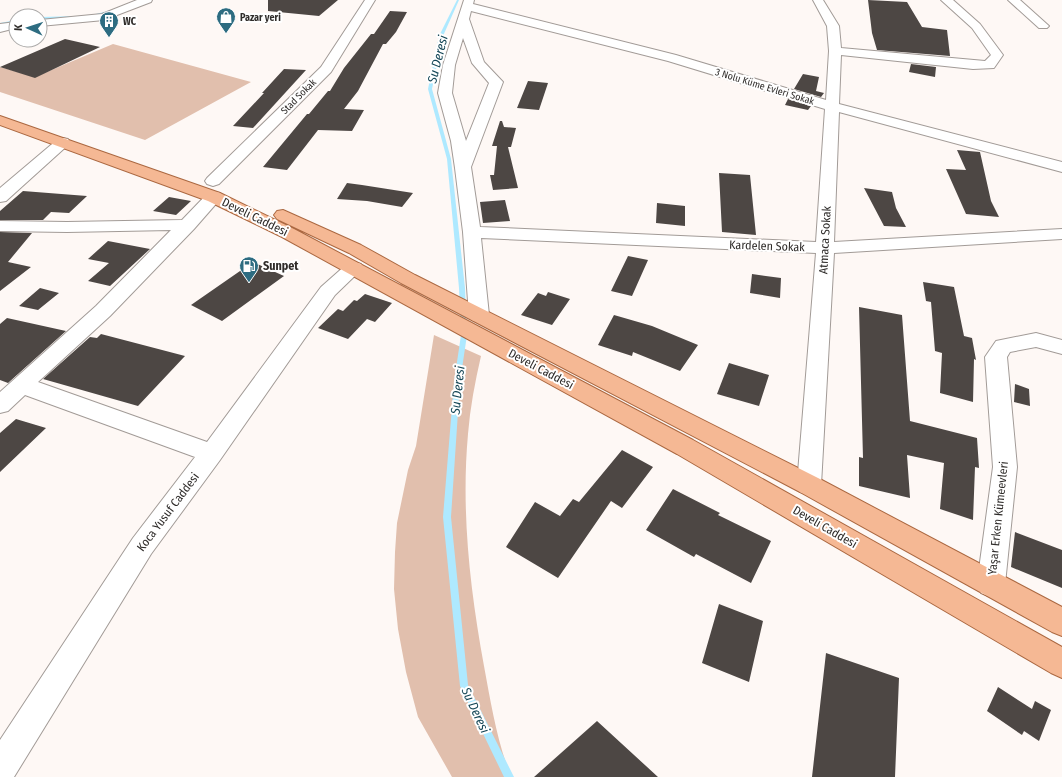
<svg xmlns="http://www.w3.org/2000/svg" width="1062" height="777" font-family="'Fira Sans Condensed',sans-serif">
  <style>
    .green { fill: #e1bfad }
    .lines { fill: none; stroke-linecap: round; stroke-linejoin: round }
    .stream { fill: #aee9ff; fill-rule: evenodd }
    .building { fill: #4d4744 }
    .minor-casing { stroke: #a29b97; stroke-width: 2 }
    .major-casing { stroke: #ab6841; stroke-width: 2 }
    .minor { fill: #fff; fill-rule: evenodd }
    .major { fill: #f5b894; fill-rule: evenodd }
    .labels { text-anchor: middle; stroke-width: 4; stroke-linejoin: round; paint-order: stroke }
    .far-poi-label { font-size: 10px; font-weight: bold; fill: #2f2c2a; stroke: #fff; text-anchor: start }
    .far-street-label { font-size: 10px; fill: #2f2c2a; stroke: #fff }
    .street-label { font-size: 12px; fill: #2f2c2a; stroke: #fff }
    .poi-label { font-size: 12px; font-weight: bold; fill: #2f2c2a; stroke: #fff; text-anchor: start }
    .water-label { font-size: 13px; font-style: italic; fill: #144656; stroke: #fff }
  </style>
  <rect width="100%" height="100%" fill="#fef8f5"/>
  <!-- green -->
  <path class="green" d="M 113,44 L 251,82 L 145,140 L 0,92 L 0,67 L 35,77 Z
    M 434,335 L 481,356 C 475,382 470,408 468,434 C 461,512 470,589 484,666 C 491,704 497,741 511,777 L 452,777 L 418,717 L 406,672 L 398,629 L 394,589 L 395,552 L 397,523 L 408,470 L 416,446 Z"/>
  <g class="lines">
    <!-- stream -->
    <path class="stream" d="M 457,0 L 459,0 L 443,36 L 432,89 L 451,159 L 465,288 L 467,335 L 460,382 L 451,517 L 468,685 L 514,777 L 504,777 L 460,686 L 443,517 L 454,382 L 461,335 L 459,288 L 447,159 L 428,89 L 439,36 Z
      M 112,10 L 113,12 L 90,17 L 88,16 Z
      M 79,16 L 78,18 L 40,19 L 40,17 Z
      M 16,20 L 16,22 L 0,25 L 0,23 Z"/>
  </g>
  <!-- building -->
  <path class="building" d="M 268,0 L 338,0 L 319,16 L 268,11 Z
    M 868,0 L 907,2 L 922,27 L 947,30 L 950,56 L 877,50 L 872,33 Z
    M 390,11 L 407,12 L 396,32 L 386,44 L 383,44 L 358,91 L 344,109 L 364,110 L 352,131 L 318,130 L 287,170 L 263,167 L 307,114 L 309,114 L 328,91 L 330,91 L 344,68 L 371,34 L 374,34 Z
    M 65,39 L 100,47 L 35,78 L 0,67 Z
    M 911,64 L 936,67 L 935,77 L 909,72 Z
    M 284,69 L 306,70 L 253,128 L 233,126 L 264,93 L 262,93 Z
    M 803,74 L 819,77 L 816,91 L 824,93 L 821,97 L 794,89 Z
    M 528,81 L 548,83 L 539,110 L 517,108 Z
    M 788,99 L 811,106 L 808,110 L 785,105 Z
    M 500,121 L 502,121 L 504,127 L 516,128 L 511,147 L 508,147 L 518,188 L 493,190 L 490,175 L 494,175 L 497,146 L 492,146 Z
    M 957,150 L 980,152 L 991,201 L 999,217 L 966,214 L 946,169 L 966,170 Z
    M 719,173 L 750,175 L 756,235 L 722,232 Z
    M 347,183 L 362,185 L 413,193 L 402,207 L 367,201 L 337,199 Z
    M 864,188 L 892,192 L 896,208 L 906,227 L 884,226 Z
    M 23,191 L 87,196 L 69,213 L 51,212 L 43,220 L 0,220 L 0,211 Z
    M 169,197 L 191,201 L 176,215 L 153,211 Z
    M 505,200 L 510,221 L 483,223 L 480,202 Z
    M 657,203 L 685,206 L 685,226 L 656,223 Z
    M 0,232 L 32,233 L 8,262 L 31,267 L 0,291 Z
    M 108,241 L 150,249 L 110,286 L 88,281 L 109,263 L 88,259 Z
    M 628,256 L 648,260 L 632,296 L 611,291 Z
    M 253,262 L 284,276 L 222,321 L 191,305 Z
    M 752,274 L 781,278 L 780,298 L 750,293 Z
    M 923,282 L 954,287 L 964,336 L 972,338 L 976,360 L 974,359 L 973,402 L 940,393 L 942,353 L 935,351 L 931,302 L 926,301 Z
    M 40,288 L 59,293 L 38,310 L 19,306 Z
    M 548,292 L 570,299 L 552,325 L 521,315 L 538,293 L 546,296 Z
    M 365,294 L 392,303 L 375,322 L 367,319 L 348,339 L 318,328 L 338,309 L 343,311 L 354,300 L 357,301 Z
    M 859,307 L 902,315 L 910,421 L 977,438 L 979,468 L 975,467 L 973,520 L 940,509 L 944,463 L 907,455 L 910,498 L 859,486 L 859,457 L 863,458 Z
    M 614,315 L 652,326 L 698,345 L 680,371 L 633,352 L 632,356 L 598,345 Z
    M 7,318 L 66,331 L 8,383 L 0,380 L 0,324 Z
    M 101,334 L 185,356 L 138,406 L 43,379 L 90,337 L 97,338 Z
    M 729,363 L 769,375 L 759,406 L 717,394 Z
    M 1015,384 L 1029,389 L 1030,406 L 1014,402 Z
    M 16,419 L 46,428 L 0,472 L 0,433 Z
    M 622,450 L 653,467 L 622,508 L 611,501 L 558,578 L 506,547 L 535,502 L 560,516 L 573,499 L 579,502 Z
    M 673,489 L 720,513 L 718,515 L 771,541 L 751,583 L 696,554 L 694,557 L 646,530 Z
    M 1015,532 L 1062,550 L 1062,588 L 1011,567 Z
    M 719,604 L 763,621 L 749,682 L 702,663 Z
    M 826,653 L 899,678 L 895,777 L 812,777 Z
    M 998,687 L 1032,709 L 1035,701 L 1051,710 L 1039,741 L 1024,731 L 1022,735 L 987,711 Z
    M 597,721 L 658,777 L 534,777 Z"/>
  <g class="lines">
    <!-- minor casing -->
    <g class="minor-casing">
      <path id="minor" d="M 137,0 L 152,0 L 151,2 L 104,20 L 40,26 L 40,20 L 102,14 Z
        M 365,0 L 375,0 L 331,72 L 219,184 L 213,186 L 207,184 L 205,181 L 207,178 L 321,67 Z
        M 464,0 L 474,0 L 473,4 L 676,55 L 826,100 L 829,51 L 827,26 L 813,0 L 823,0 L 839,26 L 841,48 L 985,61 L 991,55 L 972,28 L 941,0 L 953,0 L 980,24 L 1003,55 L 994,68 L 973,69 L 841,55 L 839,104 L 1062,162 L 1062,172 L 839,112 L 834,242 L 1062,229 L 1062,239 L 834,253 L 821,485 L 818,492 L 809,495 L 800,492 L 797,485 L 816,253 L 481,238 L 489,315 L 486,320 L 479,322 L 472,320 L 469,315 L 463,232 L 455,168 L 451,141 L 438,93 L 443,65 ZM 471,11 L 668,61 L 825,109 L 816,242 L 480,227 L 471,167 L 503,82 L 484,62 L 469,19 ZM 463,38 L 472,63 L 489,83 L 466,141 L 452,93 L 455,65 Z
        M 1008,0 L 1020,0 L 1049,26 L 1047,28 L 1039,28 Z
        M 16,22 L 16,28 L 0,32 L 0,24 Z
        M 63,138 L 68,139 L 70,142 L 68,145 L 6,201 L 0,202 L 0,188 L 58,139 Z
        M 214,192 L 220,193 L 222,197 L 194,229 L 110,316 L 38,382 L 207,442 L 321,287 L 347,264 L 354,262 L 361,264 L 363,268 L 335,295 L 220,460 L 151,554 L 14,777 L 0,777 L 0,740 L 133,538 L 195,457 L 25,395 L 8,411 L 0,413 L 0,392 L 96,306 L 171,230 L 67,232 L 0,231 L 0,221 L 67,222 L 182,220 L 208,193 Z
        M 1036,333 L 1062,340 L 1062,354 L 1036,347 L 1010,352 L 1007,357 L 1017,467 L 1005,584 L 1001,593 L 991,597 L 981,593 L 977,584 L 993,467 L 985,357 L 996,341 Z"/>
    </g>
    <!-- major casing -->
    <g class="major-casing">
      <path id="major" d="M 0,116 L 220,193 L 294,229 L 693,440 L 1062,647 L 1062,678 L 1051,673 L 677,454 L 282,237 L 208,201 L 0,125 Z
        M 283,210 L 361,245 L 415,275 L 818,478 L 1062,607 L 1062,636 L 1052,632 L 800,492 L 401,283 L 349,253 L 277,219 L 274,215 L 277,211 Z"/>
    </g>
    <!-- minor -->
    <use href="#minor" class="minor"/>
    <!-- major -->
    <use href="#major" class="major"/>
  </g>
  <!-- icons -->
  <defs>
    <g id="shop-pin" transform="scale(1)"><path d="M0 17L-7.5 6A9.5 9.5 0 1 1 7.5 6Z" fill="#2d6c81" stroke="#fff"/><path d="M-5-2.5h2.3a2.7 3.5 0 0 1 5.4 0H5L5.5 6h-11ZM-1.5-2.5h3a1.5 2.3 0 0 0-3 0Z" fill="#fff"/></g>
    <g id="building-pin" transform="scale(1)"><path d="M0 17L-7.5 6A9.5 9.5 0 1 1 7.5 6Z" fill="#2d6c81" stroke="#fff"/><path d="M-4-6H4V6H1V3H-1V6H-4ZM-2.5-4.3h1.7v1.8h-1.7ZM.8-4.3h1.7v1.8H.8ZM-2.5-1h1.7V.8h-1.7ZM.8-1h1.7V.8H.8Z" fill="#fff"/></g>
    <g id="fuel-pin" transform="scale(1)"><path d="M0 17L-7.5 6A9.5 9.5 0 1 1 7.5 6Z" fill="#2d6c81" stroke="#fff"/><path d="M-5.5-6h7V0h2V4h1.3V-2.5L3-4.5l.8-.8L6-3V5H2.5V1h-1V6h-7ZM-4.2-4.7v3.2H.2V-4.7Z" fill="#fff"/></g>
  </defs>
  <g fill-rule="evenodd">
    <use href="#shop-pin" x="226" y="17"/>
    <use href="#building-pin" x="109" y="21"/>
    <use href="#fuel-pin" x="249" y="266"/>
  </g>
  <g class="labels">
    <!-- far-poi labels -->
    <g class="far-poi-label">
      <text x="240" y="21">Pazar yeri</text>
      <text x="123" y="25">WC</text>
    </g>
    <!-- far-street labels -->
    <g class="far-street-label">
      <text transform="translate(765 86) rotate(17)" y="4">3 Nolu Küme Evleri Sokak</text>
      <text transform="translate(298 96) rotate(-45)" y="4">Stad Sokak</text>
    </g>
    <!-- street labels -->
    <g class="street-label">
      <text transform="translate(255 217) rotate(26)" y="4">Develi Caddesi</text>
      <text transform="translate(825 240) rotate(-87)" y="4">Atmaca Sokak</text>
      <text transform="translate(767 246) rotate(2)" y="4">Kardelen Sokak</text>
      <text transform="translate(541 369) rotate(28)" y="4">Develi Caddesi</text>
      <text transform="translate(168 512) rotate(-53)" y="4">Koca Yusuf Caddesi</text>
      <text transform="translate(998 518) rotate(-84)" y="4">Yaşar Erken Kümeevleri</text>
      <text transform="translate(825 527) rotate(30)" y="4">Develi Caddesi</text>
    </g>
    <!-- poi labels -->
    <g class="poi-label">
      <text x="263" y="270">Sunpet</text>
    </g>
    <!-- water labels -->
    <g class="water-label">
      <text transform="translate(437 59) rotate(-76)" y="5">Su Deresi</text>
      <text transform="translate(457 390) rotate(-84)" y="5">Su Deresi</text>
      <text transform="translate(476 710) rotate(65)" y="5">Su Deresi</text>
    </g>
  </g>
  <!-- north arrow -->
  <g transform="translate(28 28) rotate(273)"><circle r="19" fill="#ffffff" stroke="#acabaa"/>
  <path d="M0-3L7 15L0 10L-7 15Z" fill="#2d6c81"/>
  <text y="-6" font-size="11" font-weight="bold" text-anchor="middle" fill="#2f2c2a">K</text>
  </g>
</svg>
